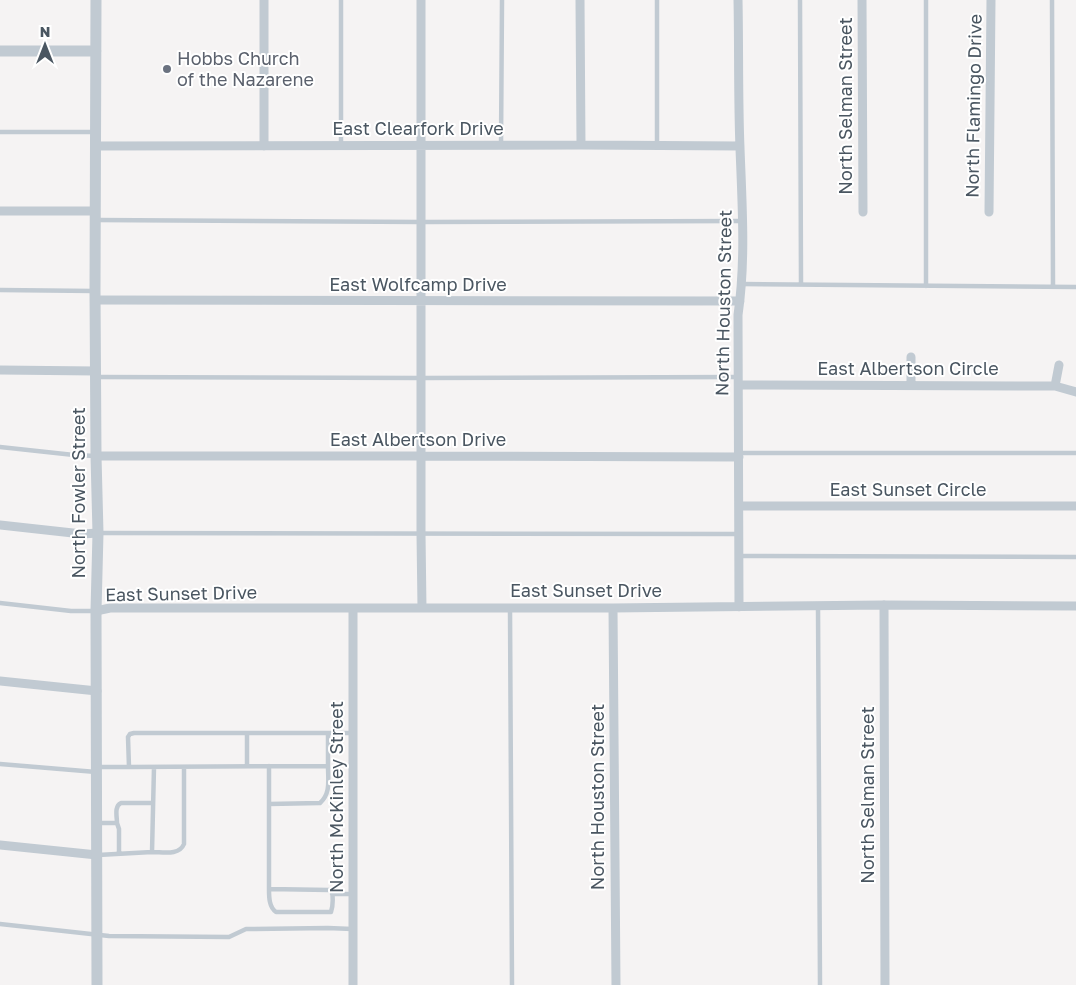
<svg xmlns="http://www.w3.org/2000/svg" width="1076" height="985" font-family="'Golos Text',sans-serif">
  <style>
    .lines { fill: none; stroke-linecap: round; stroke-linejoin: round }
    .service { stroke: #c1cad2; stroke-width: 4.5 }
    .minor { stroke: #c1cad2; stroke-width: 9 }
    .tertiary { stroke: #c1cad2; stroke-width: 11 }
    .worship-dot { fill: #6b7280; stroke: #fff; stroke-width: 2 }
    .labels { text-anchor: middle; stroke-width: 4; stroke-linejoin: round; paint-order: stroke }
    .worship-label { font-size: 18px; fill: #5b616d; stroke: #fff; text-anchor: start }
    .street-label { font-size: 18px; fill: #4a5661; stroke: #fff }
  </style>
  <rect width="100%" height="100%" fill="#f5f3f3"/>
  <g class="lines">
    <!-- service -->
    <path class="service" d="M 341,0 L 341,146
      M 800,0 L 801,284
      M 926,0 L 926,286
      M 1052,0 L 1053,287
      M 0,132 L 94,132
      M 501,146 L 502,0
      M 657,146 L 657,0
      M 97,220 L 421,222 L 743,221
      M 742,284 L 1076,287
      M 0,290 L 94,291
      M 97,377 L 421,378 L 738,377
      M 0,447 L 74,455 L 96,456
      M 739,453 L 1076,453
      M 99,533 L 739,534
      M 739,556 L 1076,557
      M 0,603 L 71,611 L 96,611
      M 818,606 L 820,985
      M 510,608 L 512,985
      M 247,733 L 247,766
      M 328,733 L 353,733
      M 0,764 L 96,772
      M 98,767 L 129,767 L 328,766 L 328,733 L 134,733 L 130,734 L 128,737 L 129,767
      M 154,767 L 152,852 C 163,852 179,856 184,844 L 184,767
      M 269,804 L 320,803 C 331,793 328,780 328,766
      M 98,823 L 117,823 C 117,817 114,806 121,803 L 153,803
      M 117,823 L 119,829 L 119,854
      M 98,855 L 152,852
      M 269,889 L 329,890 L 332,891 C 333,898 333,906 331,912 L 276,912 C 269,907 269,897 269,889 L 269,766
      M 332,894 L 353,894
      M 0,924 L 109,936 L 229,937 L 246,929 L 328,928 L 352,929"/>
    <!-- minor -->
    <path class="minor" d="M 264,0 L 264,146
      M 421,0 L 421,534 L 422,608
      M 580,0 L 581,145
      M 738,0 C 739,49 738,99 740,148 C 742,204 746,260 738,315 L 739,607
      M 862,0 L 863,212
      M 95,146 L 581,145 L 740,146
      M 0,211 L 95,211
      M 989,212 L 991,0
      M 95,300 L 740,301
      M 0,370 L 96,371
      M 739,385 L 1055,386 L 1059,365
      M 911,385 L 911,357
      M 1055,386 L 1076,392
      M 96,456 L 421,456 L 739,457
      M 739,506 L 1076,506
      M 0,525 L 82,534 L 98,533
      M 884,605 L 885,985
      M 613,608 L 616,985
      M 96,611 L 110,608 L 613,608 L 884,605 L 1076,606
      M 0,681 L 97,691
      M 0,845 L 97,855
      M 353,985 L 353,608"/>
    <!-- tertiary -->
    <path class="tertiary" d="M 96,0 L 95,291 L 96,456 L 98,533 L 96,611 L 97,985
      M 0,51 L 96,51"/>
  </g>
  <!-- markers -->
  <circle class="worship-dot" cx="167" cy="69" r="5"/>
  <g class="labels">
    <!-- worship labels -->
    <g class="worship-label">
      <text x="177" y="65">Hobbs Church<tspan x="177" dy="21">of the Nazarene</tspan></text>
    </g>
    <!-- street labels -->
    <g class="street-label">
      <text transform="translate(846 106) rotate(-90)" y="6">North Selman Street</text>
      <text transform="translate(974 106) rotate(-89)" y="6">North Flamingo Drive</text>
      <text x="418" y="135">East Clearfork Drive</text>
      <text x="418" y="291">East Wolfcamp Drive</text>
      <text transform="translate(724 303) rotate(-89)" y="6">North Houston Street</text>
      <text x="908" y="375">East Albertson Circle</text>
      <text x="418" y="446">East Albertson Drive</text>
      <text x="908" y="496">East Sunset Circle</text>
      <text transform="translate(79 493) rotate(-90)" y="6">North Fowler Street</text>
      <text x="586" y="597">East Sunset Drive</text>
      <text transform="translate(181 594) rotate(-1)" y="6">East Sunset Drive</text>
      <text transform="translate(868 795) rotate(-90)" y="6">North Selman Street</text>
      <text transform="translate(337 797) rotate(-90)" y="6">North McKinley Street</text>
      <text transform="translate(598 797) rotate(-90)" y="6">North Houston Street</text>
    </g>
  </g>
  <!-- north arrow -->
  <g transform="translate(45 45)" stroke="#ffffff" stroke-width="4" paint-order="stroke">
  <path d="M0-4L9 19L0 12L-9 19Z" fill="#4a5661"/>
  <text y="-8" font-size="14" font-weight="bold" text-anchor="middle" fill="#4a5661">N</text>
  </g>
</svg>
